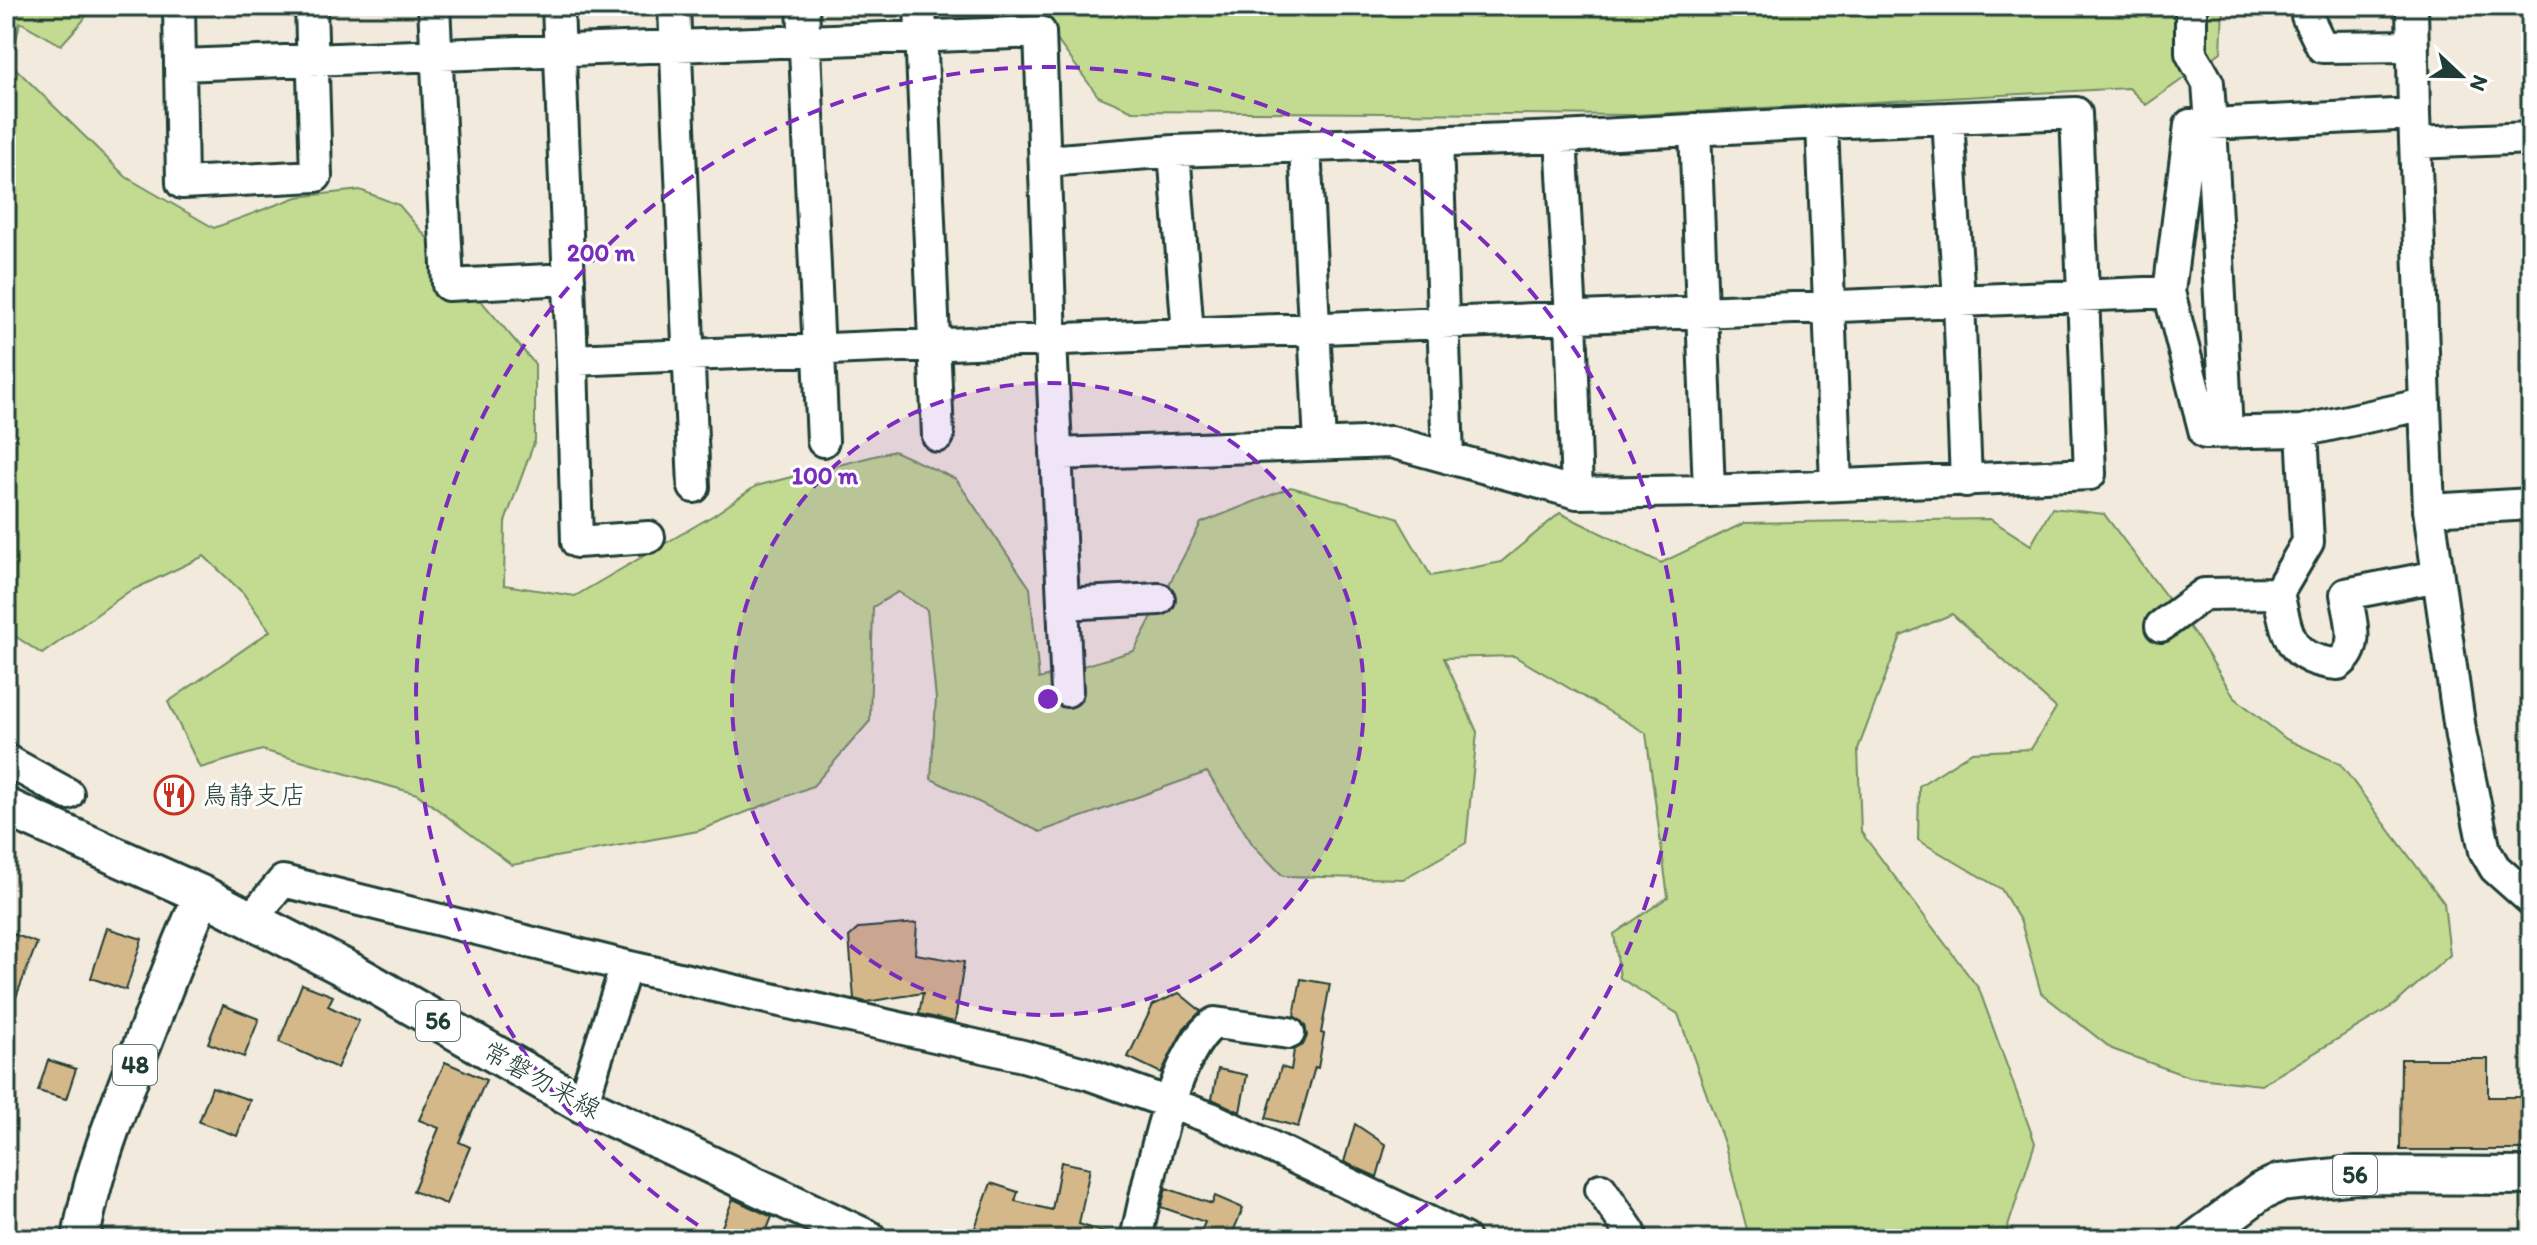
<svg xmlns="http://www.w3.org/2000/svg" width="2537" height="1245" font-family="Itim,'Klee One',sans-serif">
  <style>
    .green { fill: #c2db91; stroke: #708c62; stroke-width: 2 }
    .building { fill: #d5b88a; stroke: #1f3d34; stroke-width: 2 }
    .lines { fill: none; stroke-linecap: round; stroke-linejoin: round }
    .minor-casing { stroke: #1f3d34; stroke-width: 36 }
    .major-casing { stroke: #1f3d34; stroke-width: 42 }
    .minor { stroke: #fff; stroke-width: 30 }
    .major { stroke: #fff; stroke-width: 36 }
    .ring { fill: none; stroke: #7b2cbf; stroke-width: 4; stroke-dasharray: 14 10 }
    .labels { text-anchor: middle; stroke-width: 6; stroke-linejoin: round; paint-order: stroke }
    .shield { fill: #fff; stroke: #627771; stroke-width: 2 }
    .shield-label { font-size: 24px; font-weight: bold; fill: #1f3d34 }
    .poi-label { font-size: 26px; fill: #1f3d34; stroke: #fff; text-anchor: start }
    .street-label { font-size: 26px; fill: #1f3d34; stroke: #fff }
    .centre { fill: #7b2cbf; stroke: #fff; stroke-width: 4 }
    .ring-label { font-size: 24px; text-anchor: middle; font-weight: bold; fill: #7b2cbf; stroke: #fff; stroke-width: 6; stroke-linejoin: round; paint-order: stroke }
  </style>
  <rect width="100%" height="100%" fill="#f2eadc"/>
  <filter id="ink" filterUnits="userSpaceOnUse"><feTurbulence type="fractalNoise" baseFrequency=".0125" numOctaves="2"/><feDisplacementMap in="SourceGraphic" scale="16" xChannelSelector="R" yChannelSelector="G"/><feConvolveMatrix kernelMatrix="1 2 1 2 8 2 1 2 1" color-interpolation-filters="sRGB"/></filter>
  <g filter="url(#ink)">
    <!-- green -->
    <path class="green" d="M 6,6 L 93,6 L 82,22 L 61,45 L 20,22 L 11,64 L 126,177 L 214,228 L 297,197 L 360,190 L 399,205 L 535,364 L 535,440 L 505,522 L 504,585 L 575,596 L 714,515 L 756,486 L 894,451 L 956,479 L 1030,588 L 1039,679 L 1134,651 L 1201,523 L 1291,487 L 1397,517 L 1431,576 L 1501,562 L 1560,513 L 1661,563 L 1744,523 L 1990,519 L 2031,545 L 2052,508 L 2104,514 L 2199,640 L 2234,697 L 2286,739 L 2340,764 L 2444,903 L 2450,955 L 2394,1005 L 2261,1085 L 2189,1077 L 2112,1049 L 2041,993 L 2021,922 L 2001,889 L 1918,840 L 1919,786 L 1972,752 L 2031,749 L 2056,708 L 1952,614 L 1901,636 L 1858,749 L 1861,832 L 1979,989 L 2035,1143 L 2004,1239 L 1754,1239 L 1749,1237 L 1725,1146 L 1678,1014 L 1620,978 L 1614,934 L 1668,897 L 1646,733 L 1514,656 L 1444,658 L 1477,732 L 1466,843 L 1403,879 L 1283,876 L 1253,845 L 1207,772 L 1040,832 L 931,779 L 936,699 L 927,610 L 898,592 L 873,607 L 870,721 L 813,786 L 698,831 L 512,865 L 417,794 L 262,750 L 200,768 L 168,702 L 270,631 L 243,593 L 204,556 L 128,592 L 42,654 L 6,630 Z
      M 1032,6 L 2223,6 L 2221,52 L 2146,105 L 2129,88 L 1635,115 L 1133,111 L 1098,96 Z"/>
    <!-- building -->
    <path class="building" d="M 917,923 L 915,954 L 964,962 L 955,1022 L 919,1014 L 923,993 L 866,1002 L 854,999 L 849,937 L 859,928 Z
      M 107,928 L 142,939 L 126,990 L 91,978 Z
      M 6,931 L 37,943 L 7,1020 L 6,1020 Z
      M 1301,979 L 1330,984 L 1321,1033 L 1324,1034 L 1318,1068 L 1315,1067 L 1298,1127 L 1266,1118 L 1281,1067 L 1291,1070 L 1294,1050 L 1303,1045 L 1307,1036 L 1305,1025 L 1294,1016 Z
      M 302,984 L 333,996 L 328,1006 L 359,1021 L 337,1068 L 279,1042 Z
      M 1179,993 L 1201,1011 L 1184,1028 L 1161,1073 L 1128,1057 L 1153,1005 Z
      M 223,1005 L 259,1019 L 244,1057 L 208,1043 Z
      M 2401,1059 L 2488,1059 L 2488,1097 L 2531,1097 L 2531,1150 L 2400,1150 Z
      M 48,1060 L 76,1069 L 66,1099 L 38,1091 Z
      M 445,1062 L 486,1080 L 459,1142 L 470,1147 L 446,1204 L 413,1191 L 439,1128 L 419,1120 Z
      M 1218,1069 L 1247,1075 L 1240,1112 L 1212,1099 Z
      M 212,1087 L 250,1100 L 237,1136 L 199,1122 Z
      M 1355,1124 L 1386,1145 L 1377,1177 L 1344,1162 Z
      M 1061,1162 L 1090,1168 L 1079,1224 L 1114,1236 L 1114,1239 L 971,1239 L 991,1183 L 1018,1192 L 1015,1201 L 1052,1210 Z
      M 1166,1188 L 1212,1204 L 1215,1196 L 1243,1208 L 1230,1239 L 1198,1239 L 1205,1222 L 1161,1207 Z
      M 733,1199 L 772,1217 L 763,1239 L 717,1239 Z"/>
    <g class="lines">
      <!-- minor casing -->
      <g class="minor-casing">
        <path id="minor" d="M 179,6 L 182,183 L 316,176 L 311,6
          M 434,6 L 448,285 L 569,279
          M 558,6 L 572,360 L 577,542 L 649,537
          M 674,6 L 694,487
          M 803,6 L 823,441
          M 920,6 L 938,436
          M 2191,6 L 2191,53 L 2208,83 L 2211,124 L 2227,432
          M 2412,6 L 2414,114 L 2425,404 L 2302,431 L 2205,433 L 2169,292 L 2190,125 L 2414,114
          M 2307,16 L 2322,47 L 2413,46
          M 181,65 L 1040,32 L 1051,340 L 1067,691
          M 1948,118 L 1959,301 L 1966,481
          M 1822,123 L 1836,484
          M 1695,129 L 1709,491
          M 1561,137 L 1571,318 L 1577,493
          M 1437,142 L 1448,458
          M 2415,143 L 2531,138
          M 1305,147 L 1320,444
          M 1174,151 L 1188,334
          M 1046,161 L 1174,151 L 1561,137 L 1822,123 L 2076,113 L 2090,474 L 1709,491 L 1577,493 L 1391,442 L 1056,454
          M 572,360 L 2169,292
          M 2425,404 L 2429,510 L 2438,576 L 2461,737 L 2485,851 L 2495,868 L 2531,900
          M 2429,510 L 2531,504
          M 2278,593 C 2288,634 2287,660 2338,664 C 2362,647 2350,619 2346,594 L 2438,576
          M 1063,604 L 1159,599
          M 2161,626 L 2204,594 L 2278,593 L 2308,542 L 2302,431
          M 6,760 L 68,794
          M 251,919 L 283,881 L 626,966 L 1023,1056 L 1088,1074 L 1211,1118 L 1464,1239
          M 582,1104 L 626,966
          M 1601,1189 L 1630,1232 L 1631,1239
          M 1136,1239 C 1147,1191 1173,1047 1215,1023 L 1289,1033"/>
      </g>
      <!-- major casing -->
      <g class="major-casing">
        <path id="major" d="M 6,807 L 203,895 L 356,974 L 582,1104 L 868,1239
          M 81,1239 C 91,1175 116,1114 139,1053 C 160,1000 179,946 203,895
          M 2197,1239 L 2261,1191 L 2279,1183 L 2356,1175 L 2531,1176"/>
      </g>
      <!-- minor -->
      <use href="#minor" class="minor"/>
      <!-- major -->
      <use href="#major" class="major"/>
    </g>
  </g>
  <!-- distance rings -->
  <circle cx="1048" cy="699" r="316" fill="#7b2cbf" fill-opacity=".12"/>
  <g class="ring">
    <circle cx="1048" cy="699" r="316"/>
    <path d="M718 1238A632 632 0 1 1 1378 1238"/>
  </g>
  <!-- icons -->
  <defs>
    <g id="restaurant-ring" transform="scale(2)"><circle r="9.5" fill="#fff" stroke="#c8321e" stroke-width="1.5"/><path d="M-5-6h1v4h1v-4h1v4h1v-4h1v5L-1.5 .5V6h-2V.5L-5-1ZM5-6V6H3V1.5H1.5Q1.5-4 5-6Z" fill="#c8321e"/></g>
  </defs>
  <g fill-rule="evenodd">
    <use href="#restaurant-ring" x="174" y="795"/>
  </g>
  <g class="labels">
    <!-- shield labels -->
    <g class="shield">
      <rect x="416" y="1001" width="44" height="40" rx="6"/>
      <rect x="113" y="1045" width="44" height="40" rx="6"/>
      <rect x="2333" y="1155" width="44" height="40" rx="6"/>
    </g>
    <g class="shield-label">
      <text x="438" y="1029">56</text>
      <text x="135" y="1073">48</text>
      <text x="2355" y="1183">56</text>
    </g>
    <!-- poi labels -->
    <g class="poi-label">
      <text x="202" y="804">鳥静支店</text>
    </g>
    <!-- street labels -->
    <g class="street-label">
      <text transform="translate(542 1080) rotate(29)" y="9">常磐勿来線</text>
    </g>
  </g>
  <circle cx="1048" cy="699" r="12" class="centre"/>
  <g class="ring-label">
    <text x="601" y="261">200 m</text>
    <text x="825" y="484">100 m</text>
  </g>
  <!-- margin -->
  <rect width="2537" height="1245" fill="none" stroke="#fff" stroke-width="32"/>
  <rect x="16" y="16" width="2505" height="1213" fill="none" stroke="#1f3d34" stroke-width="3" filter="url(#ink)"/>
  <!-- north arrow -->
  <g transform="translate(2461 76) rotate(112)" stroke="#ffffff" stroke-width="6" paint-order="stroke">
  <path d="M0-6L14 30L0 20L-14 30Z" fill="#1f3d34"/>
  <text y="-12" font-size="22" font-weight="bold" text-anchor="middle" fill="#1f3d34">N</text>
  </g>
</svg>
